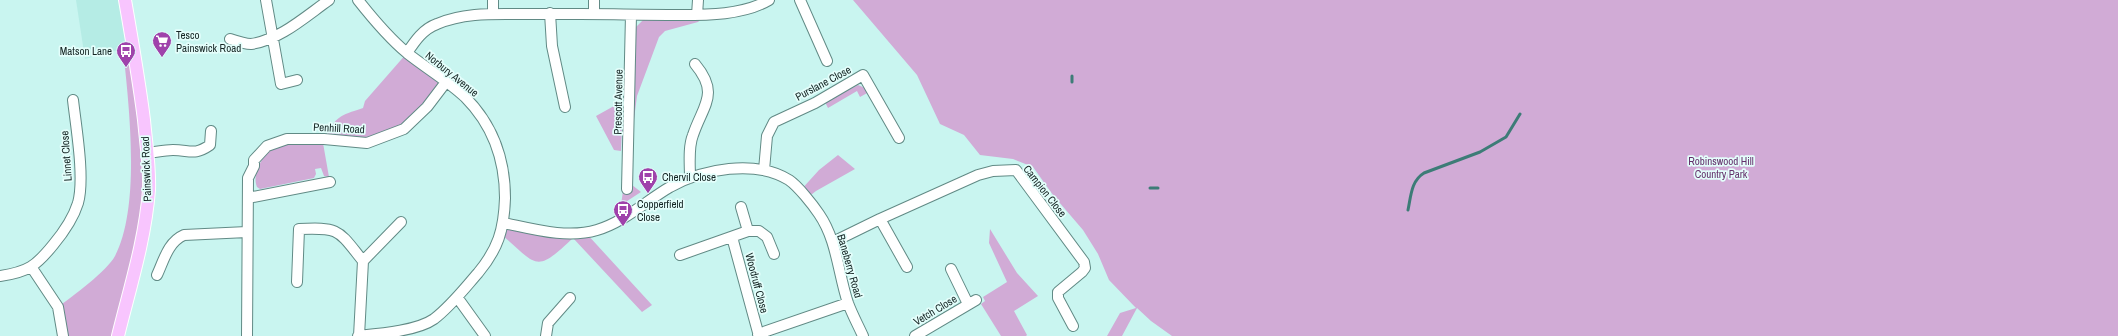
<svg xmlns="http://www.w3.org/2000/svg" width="2118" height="336" font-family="'Archivo Narrow',sans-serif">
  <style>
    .built { fill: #b5ece5 }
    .green { fill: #d1abd6 }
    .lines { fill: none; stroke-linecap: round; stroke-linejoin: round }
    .stream { stroke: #3d7c77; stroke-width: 3 }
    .minor-casing { stroke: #618a85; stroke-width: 12 }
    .major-casing { stroke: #fff; stroke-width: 14 }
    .minor { stroke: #fff; stroke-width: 10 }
    .major { stroke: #f8c5fe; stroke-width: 12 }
    .labels { text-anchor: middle; stroke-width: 3.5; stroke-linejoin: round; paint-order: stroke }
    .poi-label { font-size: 11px; fill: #142423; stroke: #e4fefb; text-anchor: start }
    .street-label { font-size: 11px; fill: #142423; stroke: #e4fefb }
    .park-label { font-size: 11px; fill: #64306b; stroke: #e4fefb }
  </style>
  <rect width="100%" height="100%" fill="#c9f5f0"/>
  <!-- built -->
  <path class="built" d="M 76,0 L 125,0 L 133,46 L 85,59 Z"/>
  <!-- green -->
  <path class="green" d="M 853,0 L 2118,0 L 2118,336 L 1172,336 L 1151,321 L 1137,308 L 1122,336 L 1107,336 L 1120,313 L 1136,308 L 1109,280 L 1098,254 L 1083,230 L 1053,195 L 1033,167 L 1013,159 L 980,155 L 964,135 L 940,124 L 917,75 Z
    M 645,18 L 701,19 L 698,22 L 665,31 L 659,37 L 637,96 L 633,127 L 634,29 Z
    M 133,46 L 149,174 L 118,336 L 63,336 L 58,307 C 73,296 107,271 115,256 C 141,206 129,105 123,49 Z
    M 407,53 L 446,82 L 404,129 L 367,143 L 324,139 C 336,116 339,116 363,108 L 365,101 Z
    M 858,85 L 865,88 L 869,92 L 860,97 L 857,91 L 828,108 L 825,102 Z
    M 623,101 L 621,151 L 614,150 L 596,116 Z
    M 323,143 L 329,177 L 324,176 L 321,168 L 315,169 L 316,174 L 314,178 L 260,189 L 257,187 C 254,179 256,173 259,166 C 271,137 298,143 323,143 Z
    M 838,155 L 855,169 L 816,191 L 807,198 L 800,191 L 819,170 Z
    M 632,185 L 641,192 L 621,205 L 623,191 L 630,191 Z
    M 504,223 L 586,233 L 652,305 L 642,312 L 573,238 C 535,274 538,266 501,234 Z
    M 990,229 L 1017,273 L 1038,296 L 1014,311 L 1027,335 L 1026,336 L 1001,336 L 981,304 L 985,301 L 983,297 L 1007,282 L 989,243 Z"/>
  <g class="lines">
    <!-- stream -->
    <path class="stream" d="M 1072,82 L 1072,76
      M 1150,188 L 1158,188
      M 1408,210 C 1411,196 1411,181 1424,173 L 1480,152 L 1506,137 L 1520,114"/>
    <!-- minor casing -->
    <g class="minor-casing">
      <path id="minor" d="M 266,0 L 281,84 L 297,80
        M 800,0 L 827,61
        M 550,13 L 552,46 L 565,107
        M 493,14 L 493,0
        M 594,14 L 594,0
        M 697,15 L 698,0
        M 230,39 C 236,41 245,44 251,44 C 280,40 306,16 329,0
        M 407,53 C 415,41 423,29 437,24 C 464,12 496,14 524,14 C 574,13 624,15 673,15 C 703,15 742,16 769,0
        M 147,153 C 156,152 165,150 173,150 C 190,150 194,156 210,145 L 211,131
        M 764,170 L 767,136 L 774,122 L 815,103 L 863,75 L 899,138
        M 690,178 C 690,165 688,147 693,135 C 703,105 720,94 695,64
        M 627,189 L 631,15
        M 248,198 L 330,182
        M 741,207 L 748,231
        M 880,219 L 907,267
        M 504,223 C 533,229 567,239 597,230 C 624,222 646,201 670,187 C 703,169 755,159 789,180 C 798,186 813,205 819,214 C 837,240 838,273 848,303 C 852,314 858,325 863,336
        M 732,237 L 759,336
        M 833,242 L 880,219 L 978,175 L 993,171 L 1016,170 L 1084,262 L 1085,268 L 1082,272 L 1058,292 L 1058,298 L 1073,326
        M 680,255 L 748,231 L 759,231 L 767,237 L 774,254
        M 32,268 L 58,307 L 63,336
        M 951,269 L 968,304
        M 157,275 C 164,260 168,242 184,235 L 247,232
        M 0,276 C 28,272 36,266 53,245 C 63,233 73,219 78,203 C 85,178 76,127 73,100
        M 297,282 L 299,229 C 340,227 338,230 363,261
        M 457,297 L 485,336
        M 758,334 L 848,303
        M 247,336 L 248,178 L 254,166 L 254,160 L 267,146 L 287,139 L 324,139 L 367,143 L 404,129 L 427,107 L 446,82
        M 358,336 C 378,334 417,331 434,319 C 451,306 464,289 478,273 C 498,249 504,230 505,198 C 505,160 493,125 465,97 C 448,81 426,68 407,53 C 389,38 373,19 358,0
        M 359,336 L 363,261 L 401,222
        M 546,336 L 548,323 L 570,298
        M 915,336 L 976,300"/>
    </g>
    <!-- major casing -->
    <g class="major-casing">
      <path id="major" d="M 118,336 C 130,287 145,241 149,190 C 150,167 146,143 144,120 C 139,80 132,40 125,0"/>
    </g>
    <!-- minor -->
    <use href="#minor" class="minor"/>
    <!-- major -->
    <use href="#major" class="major"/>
  </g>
  <!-- icons -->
  <defs>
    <g id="supermarket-pin" transform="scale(1)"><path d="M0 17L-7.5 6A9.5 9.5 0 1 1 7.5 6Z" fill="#9f42ab" stroke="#e4fefb"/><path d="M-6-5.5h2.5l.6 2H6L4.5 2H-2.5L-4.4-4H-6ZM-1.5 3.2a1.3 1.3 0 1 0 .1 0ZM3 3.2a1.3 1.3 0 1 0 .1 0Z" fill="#fff"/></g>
    <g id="bus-pin" transform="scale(1)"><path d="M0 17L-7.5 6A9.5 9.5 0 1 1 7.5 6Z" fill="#9f42ab" stroke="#e4fefb"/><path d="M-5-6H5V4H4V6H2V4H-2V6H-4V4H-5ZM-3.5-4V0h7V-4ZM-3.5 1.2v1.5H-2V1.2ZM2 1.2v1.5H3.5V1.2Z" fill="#fff"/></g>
  </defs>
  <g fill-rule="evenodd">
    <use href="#supermarket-pin" x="162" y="41"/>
    <use href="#bus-pin" x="126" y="51"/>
    <use href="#bus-pin" x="648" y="177"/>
    <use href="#bus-pin" x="623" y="210"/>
  </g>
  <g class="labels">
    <!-- poi labels -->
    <g class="poi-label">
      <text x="176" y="39">Tesco<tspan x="176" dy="13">Painswick Road</tspan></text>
      <text x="112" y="55" text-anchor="end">Matson Lane</text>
      <text x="662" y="181">Chervil Close</text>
      <text x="637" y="208">Copperfield<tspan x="637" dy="13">Close</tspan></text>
    </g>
    <!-- street labels -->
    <g class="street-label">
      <text transform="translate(452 74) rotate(39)" y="4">Norbury Avenue</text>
      <text transform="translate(823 83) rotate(-28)" y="4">Purslane Close</text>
      <text transform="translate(618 102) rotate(-89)" y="4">Prescott Avenue</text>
      <text transform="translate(339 128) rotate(3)" y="4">Penhill Road</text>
      <text transform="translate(66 156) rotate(-94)" y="4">Linnet Close</text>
      <text transform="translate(146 169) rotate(-92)" y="4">Painswick Road</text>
      <text transform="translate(1045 191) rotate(52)" y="4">Campion Close</text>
      <text transform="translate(850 266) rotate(74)" y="4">Baneberry Road</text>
      <text transform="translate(757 283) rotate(75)" y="4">Woodruff Close</text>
      <text transform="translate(935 310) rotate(-31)" y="4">Vetch Close</text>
    </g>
    <!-- park labels -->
    <g class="park-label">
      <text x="1721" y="165">Robinswood Hill<tspan x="1721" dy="13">Country Park</tspan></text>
    </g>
  </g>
</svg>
